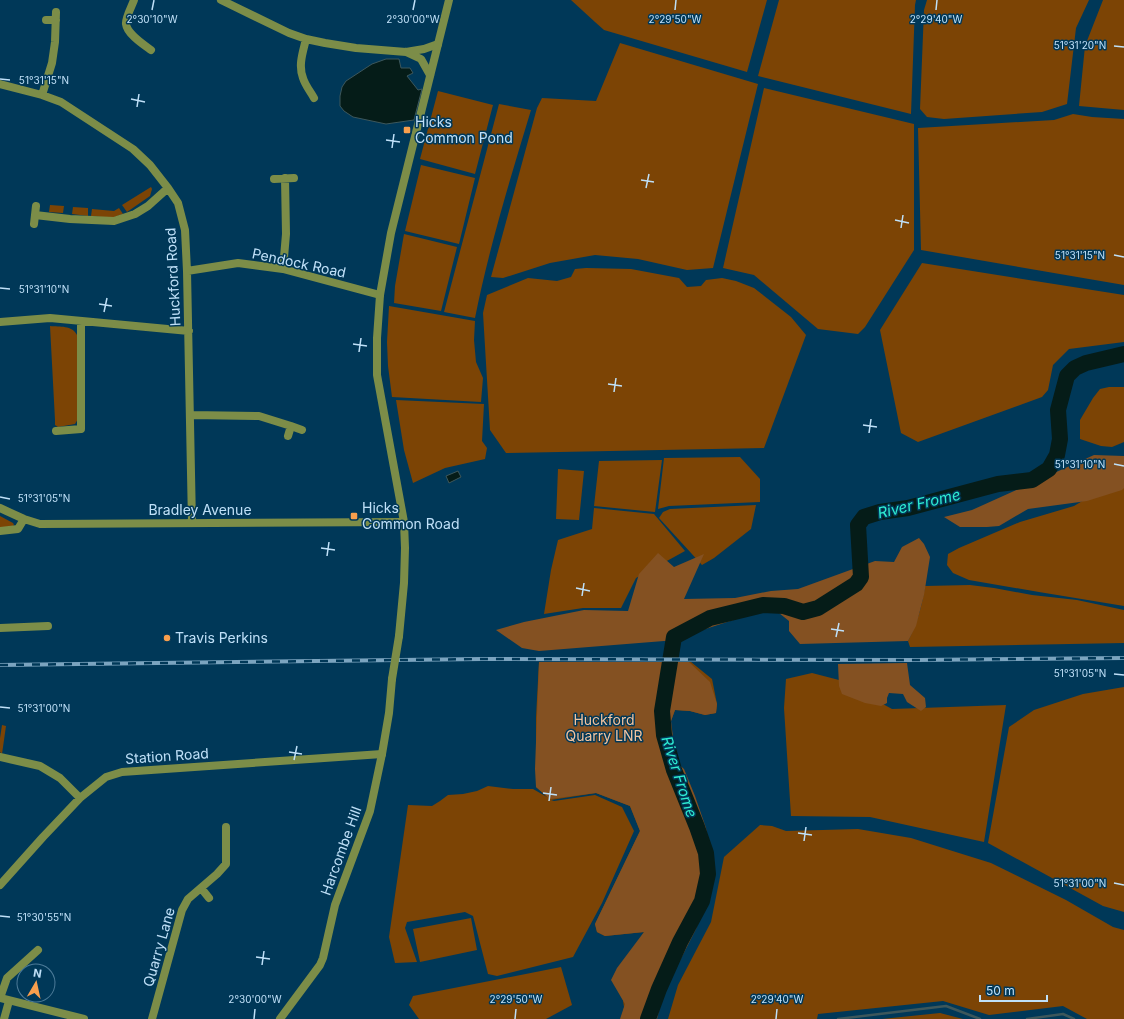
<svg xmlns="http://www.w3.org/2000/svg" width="1124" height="1019" font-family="Inter,sans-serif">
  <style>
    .green { fill: #7c4405 }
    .forest { fill: #845122 }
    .water { fill: #051c18; stroke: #3d575b }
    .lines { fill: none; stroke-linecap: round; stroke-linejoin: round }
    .stream { stroke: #3d575b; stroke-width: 2.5 }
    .river { stroke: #051c18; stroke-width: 16 }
    .minor { stroke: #7c8d48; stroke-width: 8 }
    .tertiary { stroke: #7c8d48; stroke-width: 8 }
    .rail-casing { stroke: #7ba4bf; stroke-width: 4 }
    .rail { stroke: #003858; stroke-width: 2.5; stroke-dasharray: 8; stroke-linecap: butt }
    .tertiary-bridge { stroke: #7c8d48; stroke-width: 8 }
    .ticks { fill: none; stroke: #bfe0f8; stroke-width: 1.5 }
    .poi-dot { fill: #f99f4d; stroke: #003858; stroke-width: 1.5 }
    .labels { text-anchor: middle; stroke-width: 3; stroke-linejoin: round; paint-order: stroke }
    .poi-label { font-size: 14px; fill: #bfe0f8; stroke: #003858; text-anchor: start }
    .street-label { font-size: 14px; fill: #bfe0f8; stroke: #003858 }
    .park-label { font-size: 14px; fill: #f3c49f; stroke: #003858 }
    .water-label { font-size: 15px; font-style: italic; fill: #2eecd1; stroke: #003858 }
    .ticks-label { font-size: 10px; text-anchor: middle; fill: #bfe0f8; stroke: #003858; stroke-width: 3; stroke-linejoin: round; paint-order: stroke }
  </style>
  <rect width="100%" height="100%" fill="#003858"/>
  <!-- green -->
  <path class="green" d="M 571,0 L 767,0 L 747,72 L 604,30 L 595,22 Z
    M 779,0 L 916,0 L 915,5 L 911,114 L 758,76 Z
    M 927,0 L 1089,0 L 1076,28 L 1067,104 L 1042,112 L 944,119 L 927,117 L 920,109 L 924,10 Z
    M 1103,0 L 1124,0 L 1124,110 L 1079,106 L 1085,46 Z
    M 620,43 L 758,84 L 713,268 L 687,270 L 638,259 L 595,255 L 550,263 L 503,278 L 491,277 L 537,108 L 542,98 L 596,101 Z
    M 764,88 L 914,124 L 914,250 L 865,327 L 858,334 L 818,329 L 754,275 L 723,268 Z
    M 438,91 L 493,105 L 475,174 L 420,159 Z
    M 499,104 L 531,110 C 510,179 489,248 475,318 L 444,312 Z
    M 1073,114 L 1092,117 L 1124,119 L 1124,285 L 921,250 L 918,128 L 1054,120 Z
    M 421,165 L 475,178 L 459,244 L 405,231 Z
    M 151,187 L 152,189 L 150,196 L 127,212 L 122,205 Z
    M 50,205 L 64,206 L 63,213 L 49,212 Z
    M 73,207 L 88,208 L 88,216 L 72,214 Z
    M 119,208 L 123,214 L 112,218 L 91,216 L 92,209 L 114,211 Z
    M 404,234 L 457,247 L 441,311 L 394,303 L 395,286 Z
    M 922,263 L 1124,295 L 1124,342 L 1069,349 L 1053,365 L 1048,390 L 1042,397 L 918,442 L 901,433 L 880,330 Z
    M 586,268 L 631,269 L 679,278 L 687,287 L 701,286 L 706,280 L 722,278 L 736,281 L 754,288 L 791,317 L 806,335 L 764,448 L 506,453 L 490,430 L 483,313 L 487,295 L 528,278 L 557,281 L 571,277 L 575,269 Z
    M 389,306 L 475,321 L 474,340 L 476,362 L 483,378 L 481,402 L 392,397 L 388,366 L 387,342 Z
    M 50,326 C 60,327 72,325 77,335 L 78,419 L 75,424 L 58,427 L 55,425 L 55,420 Z
    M 1109,387 L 1124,387 L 1124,442 L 1112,447 L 1101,446 L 1080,439 L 1080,420 L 1093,398 L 1100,389 Z
    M 396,400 L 484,404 L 482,441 L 487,448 L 485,459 L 445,468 L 413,483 L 404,450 Z
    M 740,457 L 760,479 L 760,502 L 669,506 L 658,509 L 664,458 Z
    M 662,460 L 655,512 L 594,506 L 599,461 Z
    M 558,469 L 584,471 L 579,520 L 556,519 Z
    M 1124,476 L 1124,606 L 1039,592 L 969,580 L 953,573 L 947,565 L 948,554 L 959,548 L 1020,522 L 1074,506 Z
    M 756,505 L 751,529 L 714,558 L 702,565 L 659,518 L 663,512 L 670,509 Z
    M 594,508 L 654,514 L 685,551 L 636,578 L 621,608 L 583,608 L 544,614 L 551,570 L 558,540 L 592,529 Z
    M 0,516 L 13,523 L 14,525 L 12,527 L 0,529 Z
    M 970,585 L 994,588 L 1032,595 L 1077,600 L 1124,610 L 1124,643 L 910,647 L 908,641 C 917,624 922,606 925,586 Z
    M 539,662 L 691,662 L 712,679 L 717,704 L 716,713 L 705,715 L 690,711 L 675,710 L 671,721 L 667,758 L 688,818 L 622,1019 L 624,1007 L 620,982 L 624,967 L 644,932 L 605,936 L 597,932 L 595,924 L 640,831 L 630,806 L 596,793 L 551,800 L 554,801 L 595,795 L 622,807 L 634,831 L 602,903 L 573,957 L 497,976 L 488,974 L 473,916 L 465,912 L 407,922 L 405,928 L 417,962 L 395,963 L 389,937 L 408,805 L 432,806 L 440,801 L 448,795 L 463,794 L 477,791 L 488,786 L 513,789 L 533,789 L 547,797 L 536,787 L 536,717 Z
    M 812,673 L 839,680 L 892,709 L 1006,705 L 984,842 L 870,817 L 791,816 L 784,708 L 786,679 Z
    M 1124,687 L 1124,912 L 1103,906 L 988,843 L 1009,727 L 1034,710 L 1083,694 Z
    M 2,725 L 6,726 L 2,754 L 0,752 L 0,738 Z
    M 760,825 L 772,826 L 786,831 L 858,829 L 911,838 L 991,863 L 1066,900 L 1113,927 L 1124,930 L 1124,1019 L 1087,1019 L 1063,1006 L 989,1015 L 943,1001 L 818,1014 L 817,1019 L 668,1019 L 678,985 L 711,922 L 724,857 Z
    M 471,918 L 477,950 L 420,962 L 413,929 Z
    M 561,967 L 572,1005 L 546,1019 L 419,1019 L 409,1005 L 413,996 Z
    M 940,1013 L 963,1019 L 882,1019 Z"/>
  <!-- forest -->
  <path class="forest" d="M 1094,455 L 1124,456 L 1124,488 L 1122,490 L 1087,501 L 1028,509 L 999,526 L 987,527 L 960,527 L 944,517 L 972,510 Z
    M 919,538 L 924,544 L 930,557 L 924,595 L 916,626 L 908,641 L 800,644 L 789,631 L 789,621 L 779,613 L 758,612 L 690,634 L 680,642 L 664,641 L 539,651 L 522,648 L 496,630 L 524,622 L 584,610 L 628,611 L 639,574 L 658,553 L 674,567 L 704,554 L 684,599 L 735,598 L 771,591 L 798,589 L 875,561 L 894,562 L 902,547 Z
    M 539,662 L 689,662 L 710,682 L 717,704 L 716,713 L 705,715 L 690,711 L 675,710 L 671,721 L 676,762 L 684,769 L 695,796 L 706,828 L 711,859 L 714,872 L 710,894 L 696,929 L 663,994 L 657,1019 L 620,1019 L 625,1004 L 611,980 L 617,968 L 644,932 L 605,936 L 597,932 L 595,924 L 640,831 L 630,806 L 596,793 L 550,799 L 536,787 L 535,769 Z
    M 907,663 L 910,685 L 925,698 L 926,707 L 921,711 L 907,702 L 903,694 L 889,693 L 887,698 L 887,703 L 881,706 L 865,703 L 842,694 L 839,686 L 838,664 Z"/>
  <!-- water -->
  <path class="water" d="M 386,59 L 399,59 L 401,68 L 410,68 L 413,73 L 407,76 L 418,90 L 422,89 L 414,120 L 386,124 L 353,117 L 344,111 L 340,106 L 340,96 L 342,87 L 346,81 L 372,64 Z
    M 458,471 L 461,477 L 449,483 L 446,476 Z"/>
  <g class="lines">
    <!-- stream -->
    <path class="stream" d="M 838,1019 L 946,1006 L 980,1019
      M 1027,1019 L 1063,1014 L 1074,1019"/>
    <!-- river -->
    <path class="river" d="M 648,1019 L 659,989 L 680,942 L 702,901 L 708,874 L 706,853 L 697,827 L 674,770 L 664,735 L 662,711 L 674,637 L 710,618 L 763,605 L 784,606 L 803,612 L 818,608 L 856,584 L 861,577 L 858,525 L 864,517 L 880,512 L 908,508 L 998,484 L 1032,480 L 1049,469 L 1057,455 L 1060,439 L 1058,410 L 1067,376 L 1075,368 L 1086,363 L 1124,354"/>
    <!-- minor -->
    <path class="minor" d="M 134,0 C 132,6 125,18 126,24 C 127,34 144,45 151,50
      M 221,0 L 289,33 L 306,39 L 325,43 L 356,48 L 406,52 L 424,49 L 438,44
      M 46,20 L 56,20
      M 306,39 C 303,52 298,65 303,78 C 305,85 310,91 314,98
      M 406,52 L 421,59 L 430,75
      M 0,84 L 42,95 L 61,102 L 133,149 L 150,165 L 168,188 L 178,203 L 185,230 L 187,271 L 192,523
      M 42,95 L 52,63 L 55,42 L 56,12
      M 274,179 L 294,178
      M 35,215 L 70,219 L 114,221 L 135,214 L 148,206 L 168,188
      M 34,224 L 36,206
      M 283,269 L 286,234 L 285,178
      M 187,271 L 238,263 L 283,269 L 380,295
      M 0,322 L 50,318 L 189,331
      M 191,415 L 259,416 L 291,426 L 302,430
      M 56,431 L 81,429 L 81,322
      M 288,436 L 291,426
      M 0,508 L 24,519 L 40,524 L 404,522
      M 0,531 L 18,529 L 24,519
      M 0,628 L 48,626
      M 0,757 L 40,766 L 60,778 L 80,798
      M 0,885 L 43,837 L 80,798 L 106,777 L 122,772 L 382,754
      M 201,888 L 209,898
      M 0,998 L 7,978 L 38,950
      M 4,1019 L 9,1001
      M 152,1019 L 182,910 L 188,899 L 217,874 L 226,864 L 226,827"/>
    <!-- tertiary -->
    <path class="tertiary" d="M 399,636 L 404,583 L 405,548 L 404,522 L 377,375 L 377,338 L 380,295 L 391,233 L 449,0
      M 0,998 L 84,1019
      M 280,1019 L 320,965 L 323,958 L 335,905 L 370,811 L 382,754 L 389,713 L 392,679"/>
    <!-- rail casing -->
    <g class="rail-casing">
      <path id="rail" d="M 0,665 L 482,659 L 917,660 L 1124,658"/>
    </g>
    <!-- rail -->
    <use href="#rail" class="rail"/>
    <!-- tertiary-bridge -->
    <path class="tertiary-bridge" d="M 392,679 L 399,636"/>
  </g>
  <!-- ticks -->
  <path class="ticks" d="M 152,10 L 154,0M 413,10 L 415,0M 675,10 L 676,0M 936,10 L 937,0M 1114,46 L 1124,47M 0,79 L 10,80M 131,99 L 145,102M 137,107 L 139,94M 386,140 L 400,142M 392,148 L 394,134M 641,180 L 654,182M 646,188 L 649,174M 895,220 L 909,223M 901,228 L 903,215M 1114,255 L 1124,257M 0,288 L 10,289M 99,304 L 112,306M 104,312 L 107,298M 353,344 L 367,346M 359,352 L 361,338M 608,384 L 622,386M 614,392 L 616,378M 863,425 L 877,427M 869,433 L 871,419M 1114,464 L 1124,466M 0,497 L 10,499M 321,548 L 335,550M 327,556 L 329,542M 576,588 L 590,591M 582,596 L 584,583M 831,629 L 844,631M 836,637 L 839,623M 1114,674 L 1124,675M 0,707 L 10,708M 289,752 L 302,754M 294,760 L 297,746M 543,793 L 557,795M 549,801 L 551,787M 798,833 L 812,835M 804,841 L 806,827M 1114,883 L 1124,885M 0,916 L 10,917M 256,957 L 270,959M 262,965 L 264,951M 254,1019 L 255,1009M 515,1019 L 516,1009M 776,1019 L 777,1009"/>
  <!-- markers -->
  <g class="poi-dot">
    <rect x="403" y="126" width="8" height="8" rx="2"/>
    <rect x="350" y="512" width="8" height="8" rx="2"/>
    <circle cx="167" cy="638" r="4"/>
  </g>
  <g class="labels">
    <!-- poi labels -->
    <g class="poi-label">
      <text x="415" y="127">Hicks<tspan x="415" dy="16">Common Pond</tspan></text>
      <text x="362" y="513">Hicks<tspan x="362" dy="16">Common Road</tspan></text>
      <text x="175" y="643">Travis Perkins</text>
    </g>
    <!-- street labels -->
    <g class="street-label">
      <text transform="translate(299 263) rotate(12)" y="5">Pendock Road</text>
      <text transform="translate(173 277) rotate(-93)" y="5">Huckford Road</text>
      <text x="200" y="515">Bradley Avenue</text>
      <text transform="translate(167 756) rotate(-4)" y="5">Station Road</text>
      <text transform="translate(341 851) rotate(-70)" y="5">Harcombe Hill</text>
      <text transform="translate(159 947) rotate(-74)" y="5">Quarry Lane</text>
    </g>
    <!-- park labels -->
    <g class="park-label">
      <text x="604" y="725">Huckford<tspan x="604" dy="16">Quarry LNR</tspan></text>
    </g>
    <!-- water labels -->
    <g class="water-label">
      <text transform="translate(919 504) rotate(-13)" y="5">River Frome</text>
      <text transform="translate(679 777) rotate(72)" y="5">River Frome</text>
    </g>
  </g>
  <g class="ticks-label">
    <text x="152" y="23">2°30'10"W</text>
    <text x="413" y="23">2°30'00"W</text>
    <text x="675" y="23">2°29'50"W</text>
    <text x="936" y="23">2°29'40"W</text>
    <text x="1080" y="49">51°31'20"N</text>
    <text x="44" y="84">51°31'15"N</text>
    <text x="1080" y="259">51°31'15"N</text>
    <text x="44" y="293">51°31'10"N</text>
    <text x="1080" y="468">51°31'10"N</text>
    <text x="44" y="502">51°31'05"N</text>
    <text x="1080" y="677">51°31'05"N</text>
    <text x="44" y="712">51°31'00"N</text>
    <text x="1080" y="887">51°31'00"N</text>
    <text x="44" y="921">51°30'55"N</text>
    <text x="255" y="1003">2°30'00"W</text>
    <text x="516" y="1003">2°29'50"W</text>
    <text x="777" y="1003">2°29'40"W</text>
  </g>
  <!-- north arrow -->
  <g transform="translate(36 983) rotate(9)"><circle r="19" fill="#003858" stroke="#4c7b98"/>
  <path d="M0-3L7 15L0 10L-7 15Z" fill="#f99f4d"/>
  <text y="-6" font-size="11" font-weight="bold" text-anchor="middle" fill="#bfe0f8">N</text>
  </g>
  <!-- scale -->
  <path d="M980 995v6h67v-6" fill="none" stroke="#bfe0f8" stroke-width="2"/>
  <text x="986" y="995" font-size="12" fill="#bfe0f8" stroke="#003858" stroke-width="3" paint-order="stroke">50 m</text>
</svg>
